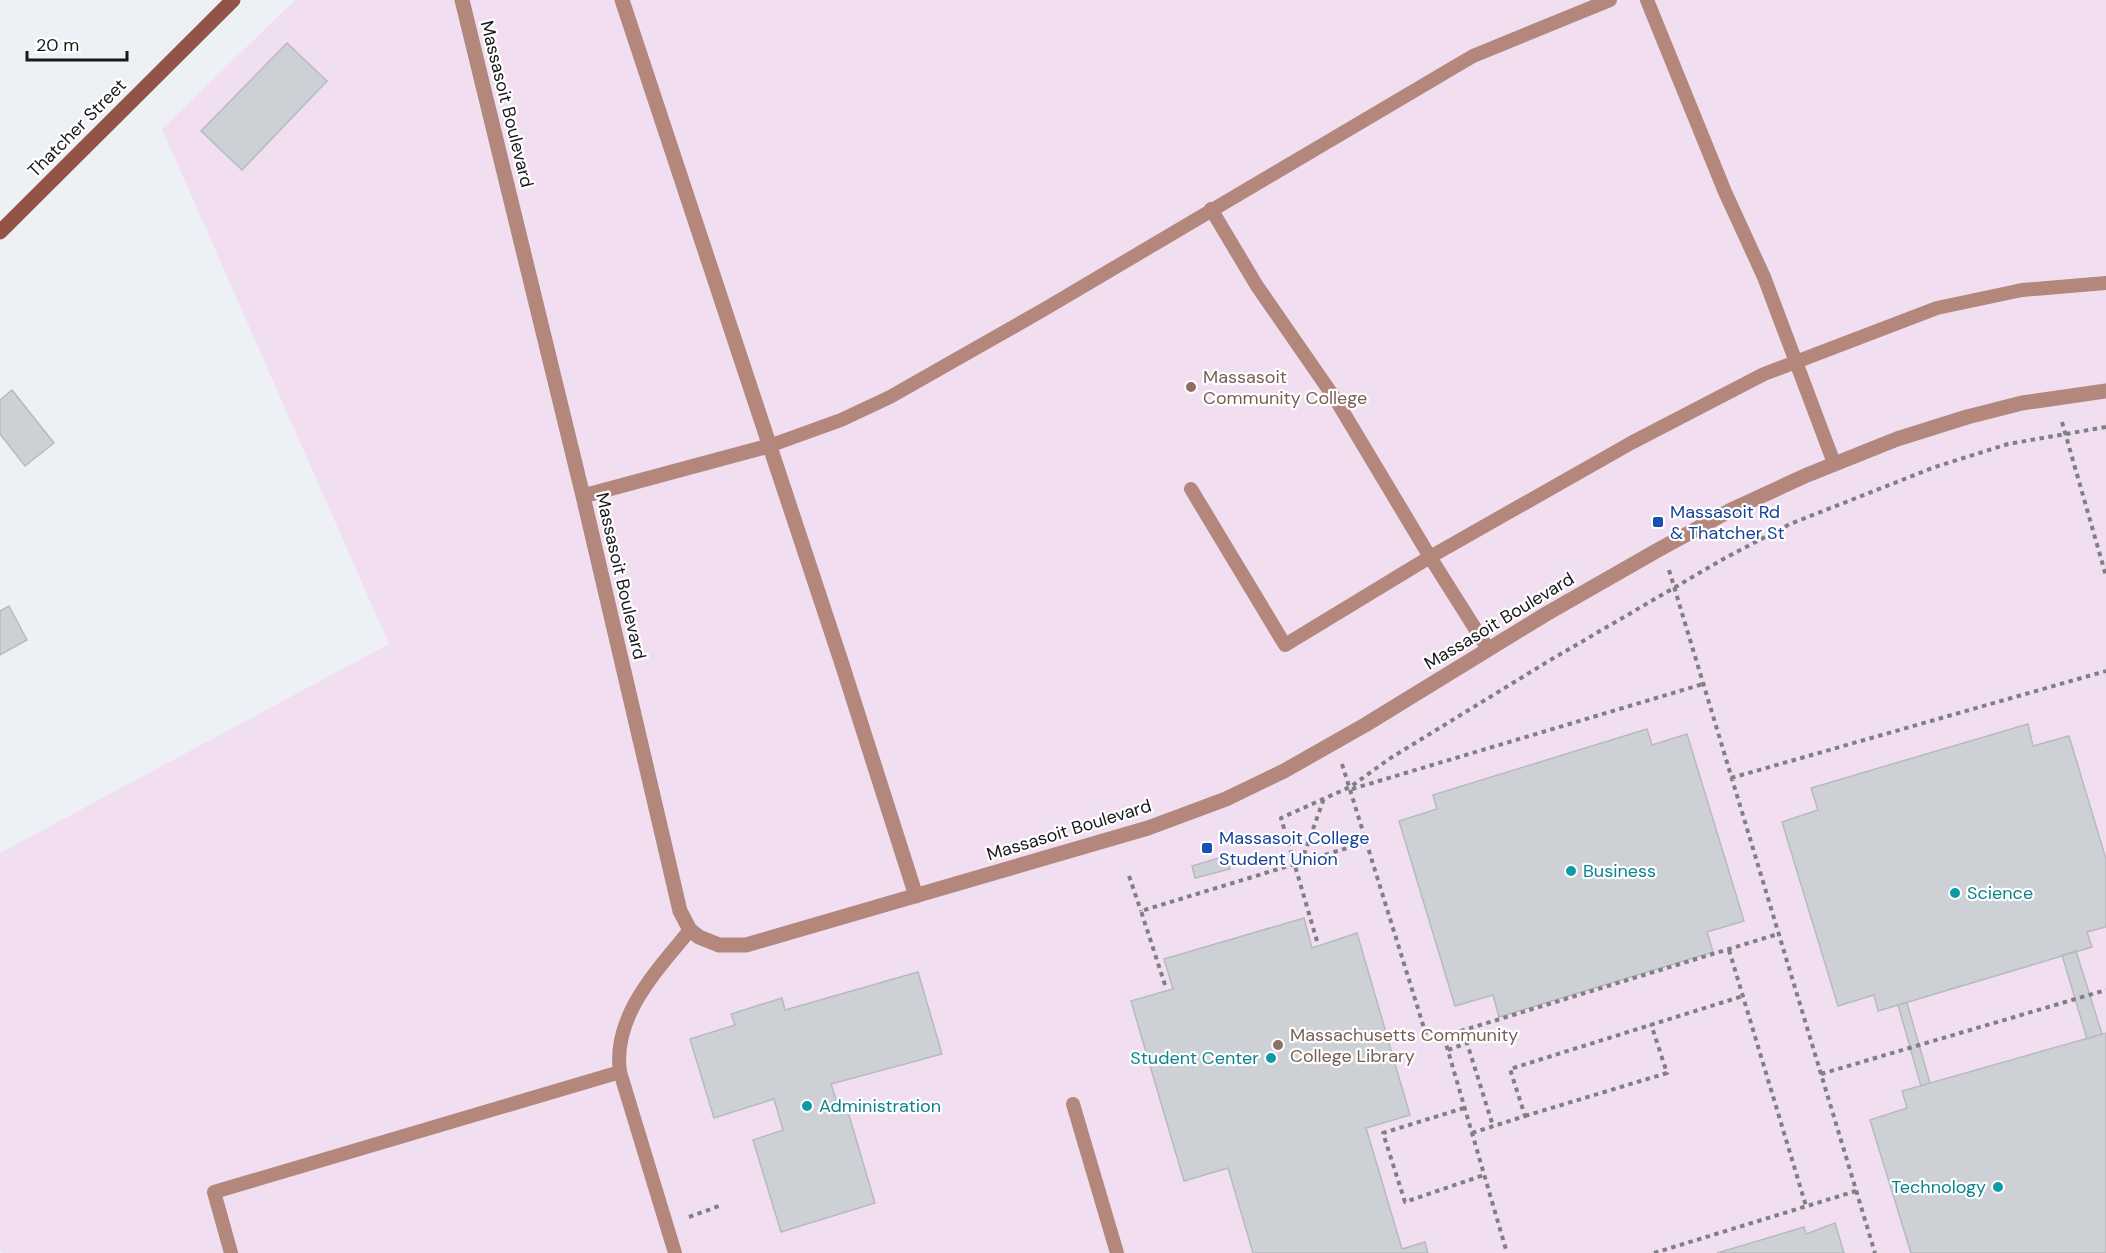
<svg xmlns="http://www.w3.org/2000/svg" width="2106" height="1253" font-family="'DM Sans',sans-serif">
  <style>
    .education { fill: #f1dff1 }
    .building { fill: #cdd0d5; stroke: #b7babe; stroke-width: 1.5 }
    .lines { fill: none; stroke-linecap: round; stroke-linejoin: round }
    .path { stroke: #7e8083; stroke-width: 4; stroke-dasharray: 4.5 4.5; stroke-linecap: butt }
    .lane { stroke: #b4877c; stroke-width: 14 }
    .street { stroke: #b4877c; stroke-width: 15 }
    .secondary { stroke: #935346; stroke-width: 15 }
    .education-dot { fill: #8d6e63; stroke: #fff; stroke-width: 2 }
    .transit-dot { fill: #1a4fb4; stroke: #fff; stroke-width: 2 }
    .culture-dot { fill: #0f9aa8; stroke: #fff; stroke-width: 2 }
    .labels { text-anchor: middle; stroke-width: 4.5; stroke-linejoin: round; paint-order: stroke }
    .street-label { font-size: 18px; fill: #18191b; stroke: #fff }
    .education-label { font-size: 18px; fill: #785e54; stroke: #fff; text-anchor: start }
    .transit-label { font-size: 18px; fill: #164399; stroke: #fff; text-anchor: start }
    .culture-label { font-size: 18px; fill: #0d838f; stroke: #fff; text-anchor: start }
  </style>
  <rect width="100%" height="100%" fill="#edf0f5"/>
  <!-- education -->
  <path class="education" d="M 295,0 L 2106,0 L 2106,1253 L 2,1253 L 0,1250 L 0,853 L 389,644 L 162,129 Z"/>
  <!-- building -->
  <path class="building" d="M 287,43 L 327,81 L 242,170 L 201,131 Z
    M 12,390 L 54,443 L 25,466 L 0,434 L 0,400 Z
    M 9,606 L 27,640 L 0,655 L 0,611 Z
    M 2028,724 L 2033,746 L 2069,736 L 2106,859 L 2106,927 L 2087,932 L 2092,947 L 1878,1011 L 1874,995 L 1838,1006 L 1782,822 L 1818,810 L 1811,788 Z
    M 1647,729 L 1652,745 L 1687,734 L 1744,921 L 1707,932 L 1713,952 L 1499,1017 L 1493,995 L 1455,1006 L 1399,821 L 1437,809 L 1433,795 Z
    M 1226,856 L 1230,869 L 1195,878 L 1192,866 Z
    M 1304,918 L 1312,948 L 1357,933 L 1410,1115 L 1366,1128 L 1402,1249 L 1425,1242 L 1428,1253 L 1253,1253 L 1228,1168 L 1184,1181 L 1131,1001 L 1173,989 L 1164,959 Z
    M 2076,951 L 2102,1034 L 2087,1039 L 2062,955 Z
    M 918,972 L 942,1054 L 831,1084 L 841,1114 L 848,1112 L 875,1203 L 781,1232 L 753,1140 L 783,1130 L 774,1099 L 714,1118 L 690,1039 L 735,1025 L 731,1014 L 782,998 L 785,1010 Z
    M 1907,1003 L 1930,1083 L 1921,1086 L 1898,1005 Z
    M 2106,1033 L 2106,1253 L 1911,1253 L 1870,1120 L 1907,1108 L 1902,1091 Z
    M 1835,1223 L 1844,1253 L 1717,1253 L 1804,1227 L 1806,1234 Z"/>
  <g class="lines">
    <!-- path -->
    <path class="path" d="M 2062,422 L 2106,576
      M 1669,570 L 1875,1253
      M 1342,764 L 1428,1041 L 1778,934
      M 1731,778 L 2106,671
      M 1352,789 L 1703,684
      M 1301,863 L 1324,798
      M 1129,876 L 1141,911
      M 1317,941 L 1281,818 L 1350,787 L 1389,759 L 1547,662 L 1725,558 L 1790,524 L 1935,467 L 2008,444 L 2106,427
      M 1729,950 L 1806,1206
      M 1165,985 L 1141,911 L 1367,842
      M 1444,1037 L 1507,1253
      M 1448,1050 L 1467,1043 L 1493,1126
      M 1821,1074 L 2106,990
      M 1464,1108 L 1383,1133 L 1405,1202 L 1484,1175
      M 1525,1116 L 1667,1073 L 1651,1024
      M 1472,1133 L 1525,1116 L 1510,1069 L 1743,996
      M 689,1217 L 719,1206
      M 1654,1253 L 1856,1191"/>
    <!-- lane -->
    <path class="lane" d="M 1647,0 L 1725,192 L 1764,277 L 1834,463
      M 1211,209 L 1257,286 L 1336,400 L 1430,557 L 1488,649
      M 769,446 L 841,420 L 890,397 L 1043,310 L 1473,56 L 1610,0
      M 1191,489 L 1285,645 L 1430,557 L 1631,443 L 1764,374 L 1937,308 L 2022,290 L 2106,283
      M 1073,1104 L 1117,1253
      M 231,1253 L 214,1192 L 620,1072
      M 675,1253 L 620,1072 C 612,1016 658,969 690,930"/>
    <!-- street -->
    <path class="street" d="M 462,0 L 583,496 L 680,911 L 690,930 L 699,937 L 719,945 L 746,945 L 1148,828 L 1226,799 L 1284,771 L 1365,725 L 1546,614 L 1658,550 L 1731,510 L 1807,475 L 1897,439 L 1967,417 L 2022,403 L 2106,391
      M 622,0 L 842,664 L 916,896
      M 583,496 L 769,446"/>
    <!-- secondary -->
    <path class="secondary" d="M 0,232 L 233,0"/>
  </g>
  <!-- markers -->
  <g class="education-dot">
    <circle cx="1191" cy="387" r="6"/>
    <circle cx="1278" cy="1045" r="6"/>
  </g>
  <g class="transit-dot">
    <rect x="1652" y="516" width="12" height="12" rx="3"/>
    <rect x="1201" y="842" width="12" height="12" rx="3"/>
  </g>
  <g class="culture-dot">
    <circle cx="1571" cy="871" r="6"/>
    <circle cx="1955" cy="893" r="6"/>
    <circle cx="1271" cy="1058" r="6"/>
    <circle cx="807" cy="1106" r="6"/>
    <circle cx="1998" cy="1187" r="6"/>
  </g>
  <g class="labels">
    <!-- street labels -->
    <g class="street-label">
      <text transform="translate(507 104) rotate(76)" y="6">Massasoit Boulevard</text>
      <text transform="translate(77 128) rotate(-45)" y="6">Thatcher Street</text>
      <text transform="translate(621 576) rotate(77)" y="6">Massasoit Boulevard</text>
      <text transform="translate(1499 621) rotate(-31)" y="6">Massasoit Boulevard</text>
      <text transform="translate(1069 830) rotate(-17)" y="6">Massasoit Boulevard</text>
    </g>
    <!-- education labels -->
    <g class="education-label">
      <text x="1203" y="383">Massasoit<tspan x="1203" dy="21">Community College</tspan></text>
      <text x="1290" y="1041">Massachusetts Community<tspan x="1290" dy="21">College Library</tspan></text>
    </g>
    <!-- transit labels -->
    <g class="transit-label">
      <text x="1670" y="518">Massasoit Rd<tspan x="1670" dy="21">&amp; Thatcher St</tspan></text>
      <text x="1219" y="844">Massasoit College<tspan x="1219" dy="21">Student Union</tspan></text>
    </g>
    <!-- culture labels -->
    <g class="culture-label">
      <text x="1583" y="877">Business</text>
      <text x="1967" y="899">Science</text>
      <text x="1259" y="1064" text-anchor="end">Student Center</text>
      <text x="819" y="1112">Administration</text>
      <text x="1986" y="1193" text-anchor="end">Technology</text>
    </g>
  </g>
  <!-- scale -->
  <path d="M27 51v9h100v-9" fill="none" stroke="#18191b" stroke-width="3"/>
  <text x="36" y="51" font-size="18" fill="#18191b" stroke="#ffffff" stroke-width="4.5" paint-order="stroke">20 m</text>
</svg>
